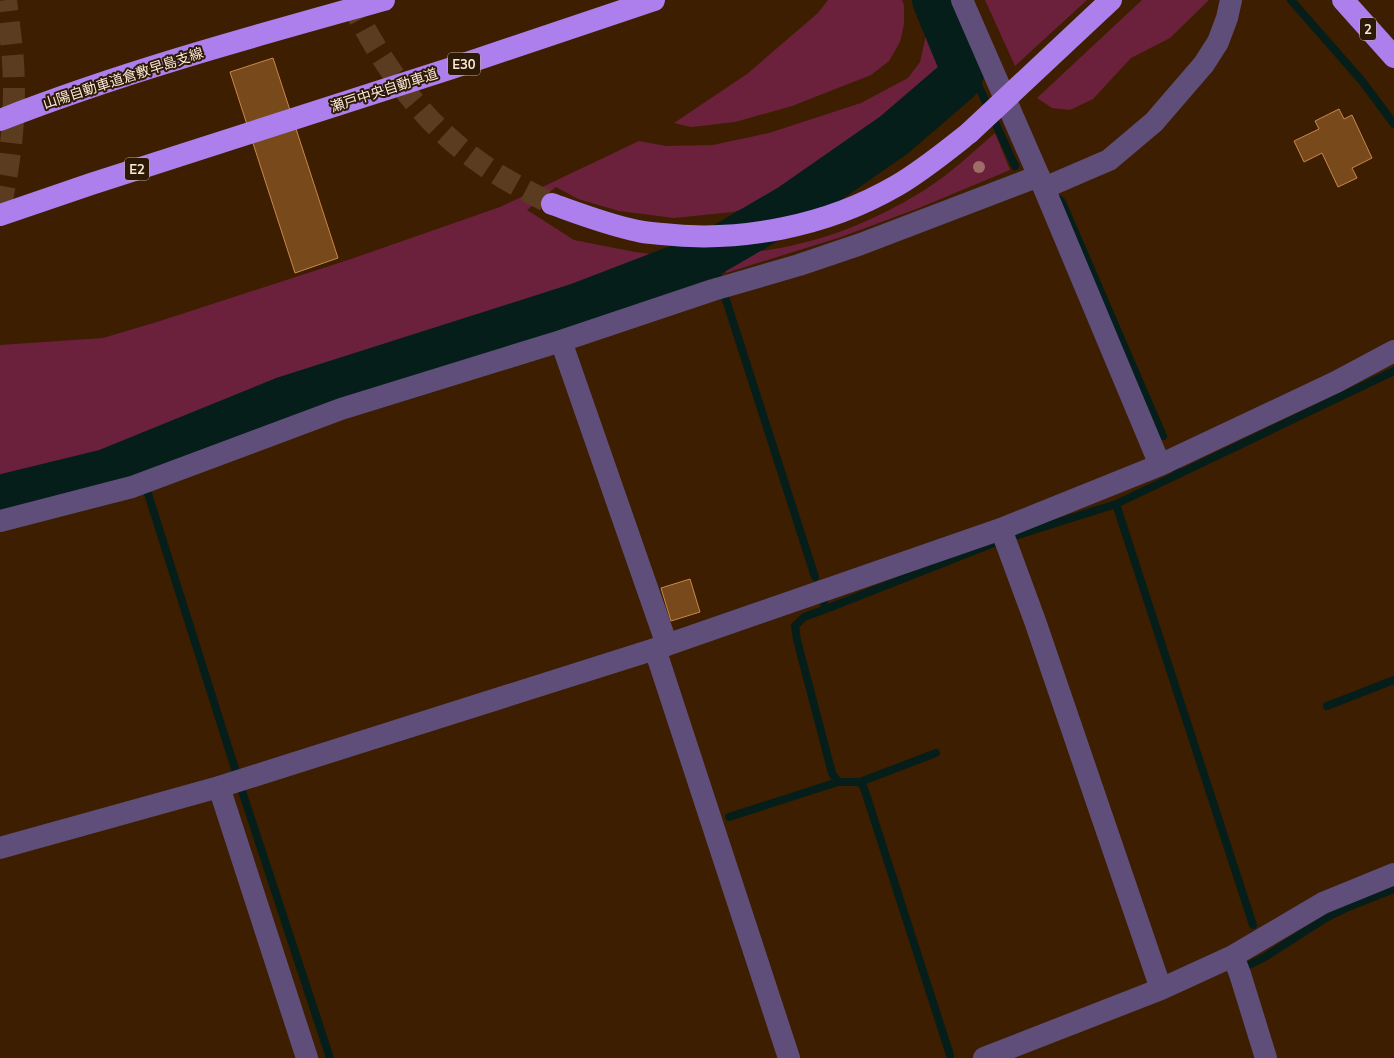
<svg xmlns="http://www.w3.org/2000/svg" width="1394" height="1058" font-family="Mulish,'Noto Sans JP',sans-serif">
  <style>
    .green { fill: #6b213c }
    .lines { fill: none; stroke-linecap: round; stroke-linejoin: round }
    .stream { stroke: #051e1a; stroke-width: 8 }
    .river { stroke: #051e1a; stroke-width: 46 }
    .building { fill: #78491a; stroke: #c9884d }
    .highway-tunnel { stroke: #5b3c20; stroke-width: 22; stroke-dasharray: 22 11; stroke-linecap: butt }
    .minor { stroke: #5f4e7a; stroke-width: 22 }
    .highway { stroke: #ad7fec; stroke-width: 22 }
    .highway-bridge { stroke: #ad7fec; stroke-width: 22 }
    .tree { fill: #9e6d68 }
    .labels { text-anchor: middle; stroke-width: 4; stroke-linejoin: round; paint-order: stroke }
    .shield { fill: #2c1906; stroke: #beaa98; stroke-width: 1 }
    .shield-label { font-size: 13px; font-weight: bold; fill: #fde8d7 }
    .street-label { font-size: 14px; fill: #fde8d7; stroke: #2c1906 }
  </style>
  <rect width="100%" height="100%" fill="#3e1e00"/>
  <!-- green -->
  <path class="green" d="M 828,0 L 902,0 L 904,5 L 904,24 L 900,42 L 889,61 L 871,75 L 792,106 L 735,122 L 691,127 L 674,123 L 747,74 L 818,13 Z
    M 985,0 L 1087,0 L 1015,66 Z
    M 1142,0 L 1209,0 L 1170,38 L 1131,58 L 1093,99 L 1070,110 L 1052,108 L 1037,98 Z
    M 922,2 L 942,50 L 945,70 L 931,90 L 776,199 L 733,212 L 674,218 L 619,211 L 578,199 L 556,187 L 527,210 L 574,240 L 635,252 L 674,257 L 560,299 L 282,389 L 146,439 L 102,463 L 0,488 L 0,345 L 103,338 L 160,321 L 351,259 L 500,207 L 639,141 L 666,146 L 713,145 L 769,133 L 861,103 L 908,78 L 920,62 L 926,35 Z
    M 995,133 L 1010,170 L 919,208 L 841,237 L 726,273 L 721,258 L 729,255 C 752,252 776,250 798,244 C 843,234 888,213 926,189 C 951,173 973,152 995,133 Z"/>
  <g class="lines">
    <!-- stream -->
    <path class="stream" d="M 1291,0 L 1362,81 L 1394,124
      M 963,68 L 974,76 L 1015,166
      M 1060,200 L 1062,202 L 1163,436
      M 711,253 L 815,577
      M 137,459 L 244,797 L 330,1058
      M 1177,471 L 1179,474 L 1394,371
      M 1179,474 L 1116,504 L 1253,925
      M 824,603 L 826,609 L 804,617 L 795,626 L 797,640 L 832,773 L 838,782 L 860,782 L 864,788 L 950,1055
      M 826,609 L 999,541 L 1116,504
      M 1327,706 L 1394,680
      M 860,782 L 936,753
      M 729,817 L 838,782
      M 1239,970 L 1265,957 L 1326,918 L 1346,908 L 1394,889"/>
    <!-- river -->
    <path class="river" d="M 0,498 L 106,472 L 283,400 L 578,306 L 703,258 L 792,206 L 894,135 L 958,80 L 963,68 L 935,0"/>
  </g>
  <!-- building -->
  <path class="building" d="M 273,58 L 338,258 L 295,273 L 230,72 Z
    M 1339,109 L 1344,119 L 1352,115 L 1372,158 L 1352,168 L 1357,178 L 1338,187 L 1322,153 L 1304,162 L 1294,141 L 1319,129 L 1315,121 Z
    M 690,579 L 700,612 L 671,621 L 661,588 Z"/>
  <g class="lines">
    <!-- highway-tunnel -->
    <path class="highway-tunnel" d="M 350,0 C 380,61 419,119 475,159 C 499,177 525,190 552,204
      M 0,208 C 12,156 17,102 12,49 C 10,33 8,16 6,0"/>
    <!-- minor -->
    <path class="minor" d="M 962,0 L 1044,188 L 1160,465
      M 1044,188 L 1109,160 L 1154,122 L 1204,64 L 1218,42 L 1227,18 L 1231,0
      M 561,341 L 667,645
      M 0,521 L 132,487 L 341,409 L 561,341 L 713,290 L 799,265 L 861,244 L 1039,176
      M 1001,529 L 1035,621 L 1161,989
      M 655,649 L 789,1058
      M 219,787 L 307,1058
      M 0,848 L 219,787 L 655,649 L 1001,529 L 1160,465 L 1336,382 L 1394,351
      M 1233,956 L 1240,974 L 1266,1058
      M 984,1058 L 1161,989 L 1233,956 L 1323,903 L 1394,874"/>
    <!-- highway -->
    <path class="highway" d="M 1343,0 L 1394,57
      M 0,120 C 125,71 255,36 384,0
      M 552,204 C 580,214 608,225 638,231 C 646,233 654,233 662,234 C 740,243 827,226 896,186 C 922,171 945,152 969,133
      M 0,215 L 91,184 L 452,68 L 654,0"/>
    <!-- highway-bridge -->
    <path class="highway-bridge" d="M 969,133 L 1111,0"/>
  </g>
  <!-- trees -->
  <circle class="tree" cx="979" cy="167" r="6"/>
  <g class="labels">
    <!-- shield labels -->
    <g class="shield">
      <rect x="1360" y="18" width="16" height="22" rx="3"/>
      <rect x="448" y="53" width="32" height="22" rx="3"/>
      <rect x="125" y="158" width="24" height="22" rx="3"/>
    </g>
    <g class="shield-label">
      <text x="1368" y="34">2</text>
      <text x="464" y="69">E30</text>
      <text x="137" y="174">E2</text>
    </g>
    <!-- street labels -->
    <g class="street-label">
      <text transform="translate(123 78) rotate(-18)" y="5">山陽自動車道倉敷早島支線</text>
      <text transform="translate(384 90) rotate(-18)" y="5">瀬戸中央自動車道</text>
    </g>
  </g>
</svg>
